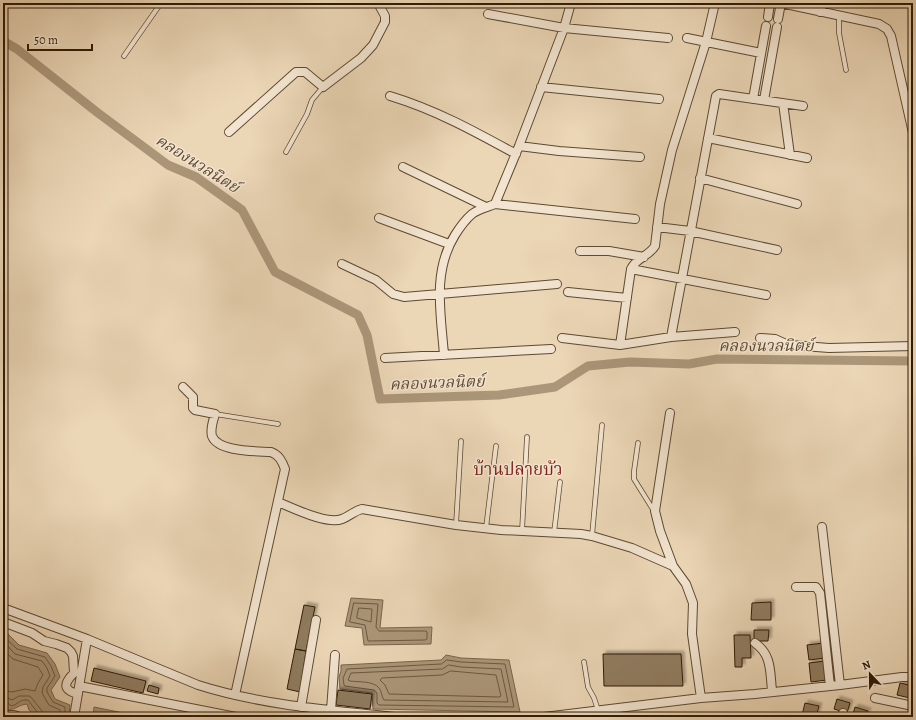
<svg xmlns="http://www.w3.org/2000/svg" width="916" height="720" font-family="Alegreya,'Noto Serif Thai',serif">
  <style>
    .water { fill: #ab9679; stroke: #79654a }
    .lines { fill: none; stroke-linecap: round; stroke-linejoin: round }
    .shore { stroke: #6c583e; stroke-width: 1 }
    .canal { stroke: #ab9679; stroke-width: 9 }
    .building { fill: #907c61; stroke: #2e1b04; filter: url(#shadow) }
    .lane-casing { stroke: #5d4a30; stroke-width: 5.5 }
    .street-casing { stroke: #5d4a30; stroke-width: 10 }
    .lane { stroke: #f2e4d0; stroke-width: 4 }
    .street { stroke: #f2e4d0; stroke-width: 8 }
    .labels { text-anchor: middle; stroke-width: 3; stroke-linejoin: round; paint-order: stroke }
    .water-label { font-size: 16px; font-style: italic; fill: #604c33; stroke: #f2e4d0 }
    .quarter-label { font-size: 17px; fill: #7a1f14; stroke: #f2e4d0 }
  </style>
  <defs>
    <filter id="shadow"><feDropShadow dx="3" dy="-3" stdDeviation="1" flood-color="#0004"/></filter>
  </defs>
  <rect width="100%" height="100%" fill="#ebd6b6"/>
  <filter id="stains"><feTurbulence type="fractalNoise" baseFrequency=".005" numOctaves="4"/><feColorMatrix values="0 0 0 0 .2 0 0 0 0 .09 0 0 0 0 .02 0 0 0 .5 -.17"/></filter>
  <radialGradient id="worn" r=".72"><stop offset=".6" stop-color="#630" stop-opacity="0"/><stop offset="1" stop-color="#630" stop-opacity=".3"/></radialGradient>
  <!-- water -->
  <path class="water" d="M 351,598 L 383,600 L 380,628 L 432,627 L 431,644 L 364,645 L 362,628 L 345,626 Z
    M 3,631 L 7,633 L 19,645 L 47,653 L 55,664 L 60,677 L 51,690 L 55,699 L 70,705 L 69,715 L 67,717 L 37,717 L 29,710 L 27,704 C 18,705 17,709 8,710 L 3,703 Z
    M 446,655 L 461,658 L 509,660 L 520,712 L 373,709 L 372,693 L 340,689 L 339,677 L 341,671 L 341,665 L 441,660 Z
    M 94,707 L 138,716 L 138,717 L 93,717 Z"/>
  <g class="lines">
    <!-- shore -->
    <path class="shore" d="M 354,603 L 378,604 L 376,627 L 379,631 L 426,631 L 427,632 L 427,639 L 425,640 L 368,641 L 365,625 L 350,622 Z
      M 359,608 L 372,609 L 371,622 L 357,618 Z
      M 3,636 L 17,649 L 45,657 L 51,666 L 55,676 L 47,688 L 47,692 L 53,702 L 65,707 L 65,717
      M 3,641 L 15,654 L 42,661 L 47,668 L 50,676 L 43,687 L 42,693 L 49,705 L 60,710 L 60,717
      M 3,650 L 13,659 L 38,667 L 43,675 L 38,683 L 35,691 L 25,689 L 12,692 L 3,690
      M 447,660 L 461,662 L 505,664 L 514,707 L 379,705 L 377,703 L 377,693 L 374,690 L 345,686 L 344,685 L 343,678 L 347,669 L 441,664 Z
      M 449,665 L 461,667 L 501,669 L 508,702 L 384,700 C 381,696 382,691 379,688 C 374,681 358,682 350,681 L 348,680 L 351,673 L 442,669 Z
      M 451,671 L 496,675 L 501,696 L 499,697 L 389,694 L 385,685 L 380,680 L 382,678 L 442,675 Z
      M 3,696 L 12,700 L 19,696 L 30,696 L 42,711 L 44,717
      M 3,701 L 7,702 L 11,706 C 18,705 19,699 28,700 L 38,713 L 39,717"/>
    <!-- canal -->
    <path class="canal" d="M 3,41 L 17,49 L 98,113 L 168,165 L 196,177 L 242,210 L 275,272 L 358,315 L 367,335 L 380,399 L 499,395 L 555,387 L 588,366 L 630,362 L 689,364 L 717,359 L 913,361"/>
  </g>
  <!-- building -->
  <path class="building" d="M 771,602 L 771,620 L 751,620 L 752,603 Z
    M 304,605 L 315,607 L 306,651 L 295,649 Z
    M 754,630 L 769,630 L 768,641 L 754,641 Z
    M 734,635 L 750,635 L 751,658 L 742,658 L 742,667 L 735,667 Z
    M 824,643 L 825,658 L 809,660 L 807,645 Z
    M 295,649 L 306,651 L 300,692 L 287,689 Z
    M 603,654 L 681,654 L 683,686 L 604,686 Z
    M 825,661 L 827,680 L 811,682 L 809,663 Z
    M 94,668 L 146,681 L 143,693 L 91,681 Z
    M 900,683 L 913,686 L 910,698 L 897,695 Z
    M 149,685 L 159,688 L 158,694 L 147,691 Z
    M 338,690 L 372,694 L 370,709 L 336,705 Z
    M 837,699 L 850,703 L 847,713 L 834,709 Z
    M 805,703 L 819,706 L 816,717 L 802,715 Z
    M 855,707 L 868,711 L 866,717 L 852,717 Z"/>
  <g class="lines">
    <!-- lane casing -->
    <g class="lane-casing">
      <path id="lane" d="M 839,16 L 839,33 L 846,70
        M 124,56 L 161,3
        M 286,152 L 307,114 L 312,100 L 323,87
        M 215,414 L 278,424
        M 638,443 L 634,471 L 634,479 L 654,511
        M 456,525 L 461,441
        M 486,528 L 496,446
        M 522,531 L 527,437
        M 554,533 L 560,482
        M 592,536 L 602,425
        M 584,662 L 588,687 L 594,698 L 598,710
        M 195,717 L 197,710"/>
    </g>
    <!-- street casing -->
    <g class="street-casing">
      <path id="street" d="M 781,3 L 879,24 L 887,29 L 891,36 L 913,133
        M 820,12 L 823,3
        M 488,14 L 564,28 L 668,38
        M 768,17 L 770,3
        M 778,19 L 781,3
        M 687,38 L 761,53
        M 541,87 L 659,99
        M 390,96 C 436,110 474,131 516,154
        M 753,99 L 766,26
        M 764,100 L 777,27
        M 783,103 L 790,155
        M 229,132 L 296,72 L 305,72 L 323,87 L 361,58 L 373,45 L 385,22 L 385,16 L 378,3
        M 708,138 L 807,158
        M 519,146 L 559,151 L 640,157
        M 403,167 L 486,207
        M 700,178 L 797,204
        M 495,204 L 635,219
        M 379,218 L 449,244
        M 657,227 L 690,231 L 777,250
        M 580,251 L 609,251 L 644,257
        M 342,264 L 376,280 L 393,294 L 404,297 L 557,284
        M 631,269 L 766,295
        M 568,292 L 627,298
        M 671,337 L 716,96 L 719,94 L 803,106
        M 562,338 L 620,345 L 671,337 L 735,332
        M 760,338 L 775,339 L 786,344 L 791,345 L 829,348 L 913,346
        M 620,345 L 631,269 C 636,258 649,256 655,246 L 660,204 L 672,150 L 706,42 L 715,3
        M 444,355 C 441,314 432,272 455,235 C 460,227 465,220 472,214 C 478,209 488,207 495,204 L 519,146 L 564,28 L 571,3
        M 385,358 L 551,349
        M 183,387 L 193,397 L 193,408 L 195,410 L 215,414 C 213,421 210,429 212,436 C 218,452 256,451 271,452 C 279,455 282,461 285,469 L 235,695
        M 670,413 L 655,511 L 660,531 L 673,566
        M 278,502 C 293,508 327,525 342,519 C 350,516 354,511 362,509 L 456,525 L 501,530 L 581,534 L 592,536 L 632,548 L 673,566 L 686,584 L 693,603 L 692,634 L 701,698
        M 822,527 L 840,685
        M 796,587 L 816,587 L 820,593 L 830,686
        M 3,608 L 87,639 L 198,685 C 261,705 329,710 394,717
        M 3,622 L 32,633 L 44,641 L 56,644 L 67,648 L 71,652 L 73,656 L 74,673 C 64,683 62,690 78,694
        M 755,643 C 772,655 770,672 772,691
        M 79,686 L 236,717
        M 875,698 L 913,706
        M 301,707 L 316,620
        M 331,710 L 335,655
        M 3,715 L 14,715 L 19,717
        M 74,717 L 87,639
        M 544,717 L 701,698 L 755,694 L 840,685 L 902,677 L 913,677
        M 842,717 L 843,713"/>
    </g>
    <!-- lane -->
    <use href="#lane" class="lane"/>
    <!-- street -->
    <use href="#street" class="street"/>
  </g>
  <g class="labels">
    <!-- water labels -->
    <g class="water-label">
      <text transform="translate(198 163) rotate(32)" y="6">คลองนวลนิตย์</text>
      <text x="766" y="351">คลองนวลนิตย์</text>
      <text transform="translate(437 382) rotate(-2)" y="6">คลองนวลนิตย์</text>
    </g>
    <!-- quarter labels -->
    <g class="quarter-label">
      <text x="518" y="475">บ้านปลายบัว</text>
    </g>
  </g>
  <!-- margin -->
  <rect width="916" height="720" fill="none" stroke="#ebd6b6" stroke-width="16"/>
  <rect x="4" y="4" width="908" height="712" fill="none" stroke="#2e1b04" stroke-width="2"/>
  <rect x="8" y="8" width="900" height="704" fill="none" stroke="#2e1b04"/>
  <!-- north arrow -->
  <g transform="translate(870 674) rotate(338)" stroke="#f2e4d0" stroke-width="3" paint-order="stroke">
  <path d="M0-3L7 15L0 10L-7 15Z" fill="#2e1b04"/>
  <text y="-6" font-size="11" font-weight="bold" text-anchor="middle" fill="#2e1b04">N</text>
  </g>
  <!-- scale -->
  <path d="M28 44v6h64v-6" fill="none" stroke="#2e1b04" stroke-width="2"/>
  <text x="34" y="44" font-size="12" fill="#2e1b04" stroke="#f2e4d0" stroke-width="3" paint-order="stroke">50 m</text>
  <rect width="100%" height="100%" filter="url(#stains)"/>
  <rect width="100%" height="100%" fill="url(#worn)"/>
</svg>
